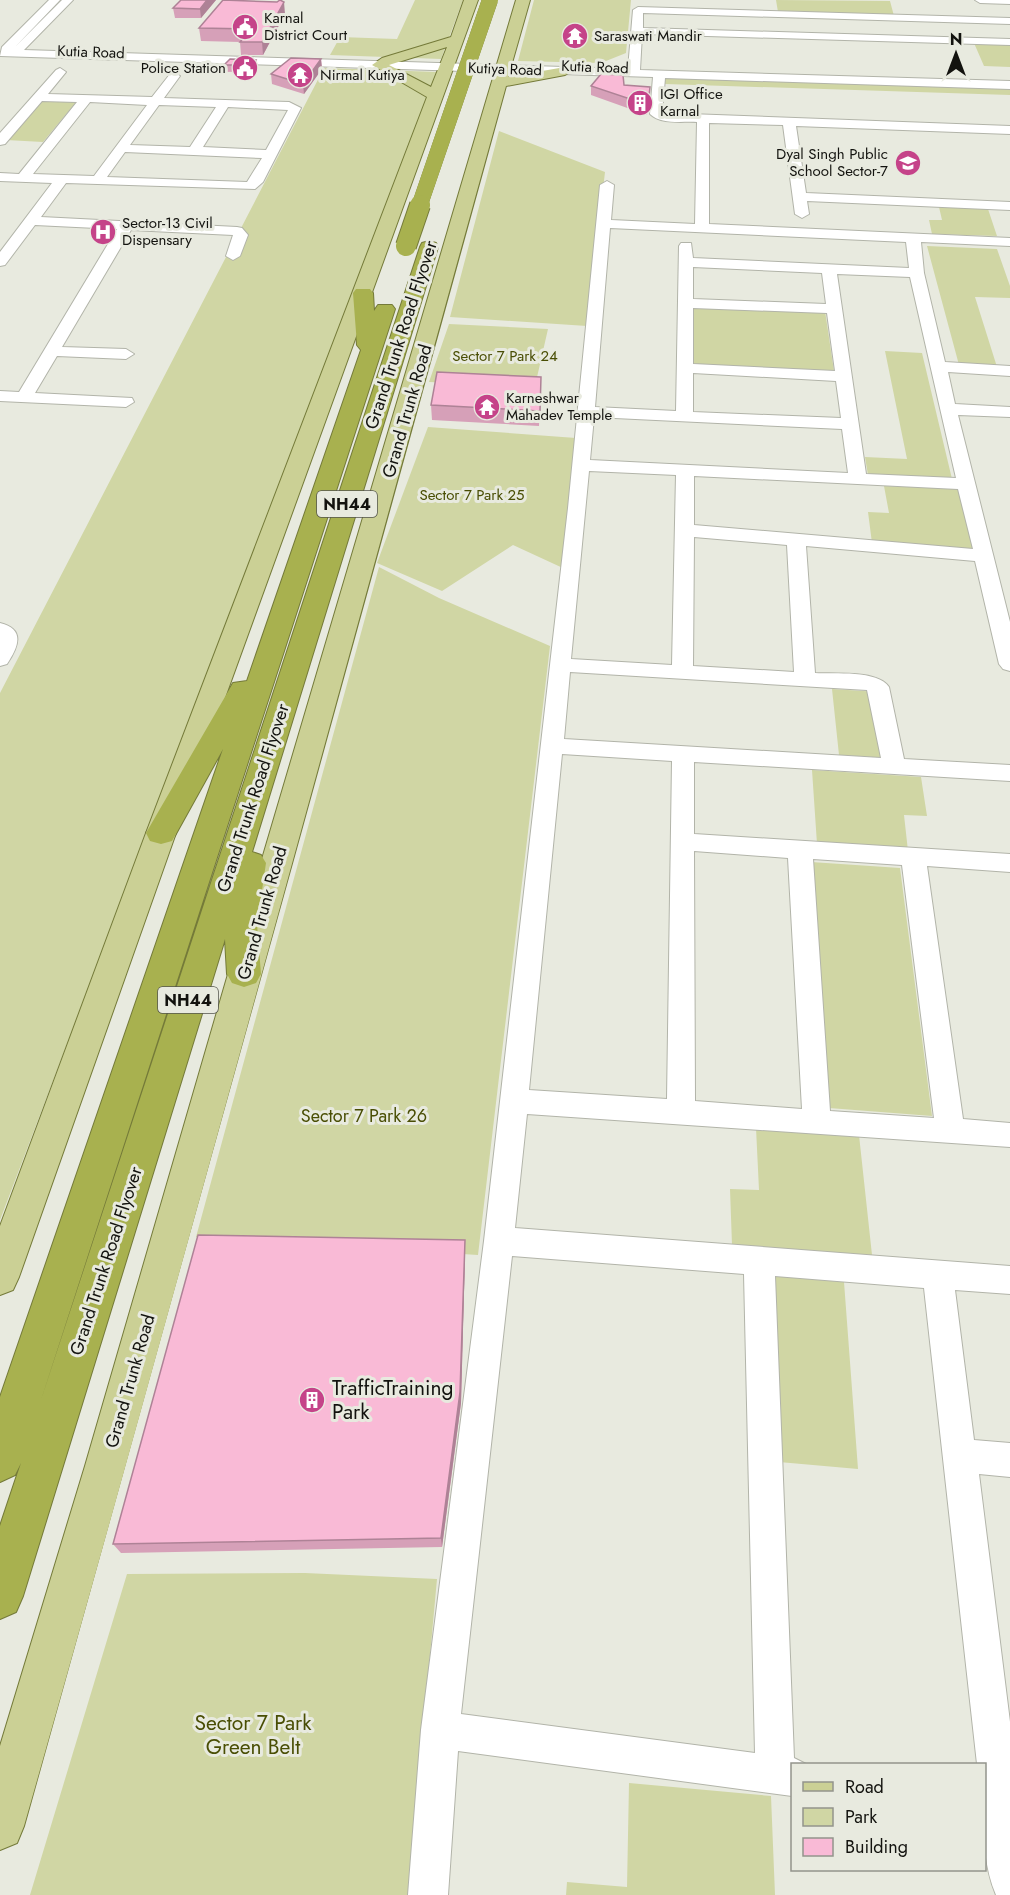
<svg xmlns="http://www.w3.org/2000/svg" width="1010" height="1895" font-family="Jost,sans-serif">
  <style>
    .green { fill: #d0d6a4 }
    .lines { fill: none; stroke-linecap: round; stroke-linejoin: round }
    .minor-casing { stroke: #b2b4a9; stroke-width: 2 }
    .major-casing { stroke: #747a39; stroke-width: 2 }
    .highway-casing { stroke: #747a39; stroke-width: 2 }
    .minor { fill: #fff; fill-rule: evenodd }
    .major { fill: #cbd095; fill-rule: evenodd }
    .highway { fill: #a8b14f; fill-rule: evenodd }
    .highway-bridge-far1-casing { stroke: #747a39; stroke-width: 16; stroke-linecap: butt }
    .highway-bridge-casing { stroke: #747a39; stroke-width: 22; stroke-linecap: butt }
    .highway-bridge-far1 { stroke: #a8b14f; stroke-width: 16 }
    .highway-bridge { stroke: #a8b14f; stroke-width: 20 }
    .wall { fill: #d6a0b8 }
    .shaded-wall { fill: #ae8296 }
    .building { fill: #f9bad6; stroke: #ae8296; stroke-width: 1.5 }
    .labels { text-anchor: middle; stroke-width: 6; stroke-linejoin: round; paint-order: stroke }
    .far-poi-label { font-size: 15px; fill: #13130f; stroke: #e8eadf; text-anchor: start }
    .far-street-label { font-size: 15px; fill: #13130f; stroke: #e8eadf }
    .far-park-label { font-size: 15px; fill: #494e04; stroke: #e8eadf }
    .shield { fill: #e8eadf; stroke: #53544d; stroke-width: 1.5 }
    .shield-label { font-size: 16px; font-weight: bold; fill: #13130f }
    .street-label { font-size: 18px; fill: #13130f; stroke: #e8eadf }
    .park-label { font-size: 18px; fill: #494e04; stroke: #e8eadf }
    .near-poi-label { font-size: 21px; fill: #13130f; stroke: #e8eadf; text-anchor: start }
    .near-park-label { font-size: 21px; fill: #494e04; stroke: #e8eadf }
  </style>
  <rect width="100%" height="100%" fill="#e8eadf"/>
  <!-- green -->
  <path class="green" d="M 415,0 L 463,0 L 441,59 L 330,55 L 340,37 L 397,39 Z
    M 534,0 L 631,0 L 626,53 L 601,63 L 518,61 Z
    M 776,0 L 890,1 L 894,16 L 778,12 Z
    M 974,43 L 1010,44 L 1010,67 L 984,66 Z
    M 324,68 L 437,72 L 0,1220 L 0,693 Z
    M 665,77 L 1010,88 L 1010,95 L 665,84 Z
    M 42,99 L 77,101 L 43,142 L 6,140 Z
    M 499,131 L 605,172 L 587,326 L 450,317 Z
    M 939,207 L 988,209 L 997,236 L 932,234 L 929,220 L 942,220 Z
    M 927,246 L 997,249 L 1010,286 L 1010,298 L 975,297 L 997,367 L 959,365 Z
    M 693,306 L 825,311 L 834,371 L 693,365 Z
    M 449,324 L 548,329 L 535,386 L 429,382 Z
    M 885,351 L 922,353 L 952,479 L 868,475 L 865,457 L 907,459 Z
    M 428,427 L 576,438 L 565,569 L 513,545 L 442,591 L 377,563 Z
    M 884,486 L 961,489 L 975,552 L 872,543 L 868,512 L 889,513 Z
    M 379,567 L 439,598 L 550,646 L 478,1255 L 196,1237 Z
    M 832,689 L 879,692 L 889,758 L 839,755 Z
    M 812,770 L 921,777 L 927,816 L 904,815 L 908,851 L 817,844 Z
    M 811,862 L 900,868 L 932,1116 L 829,1108 Z
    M 756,1128 L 859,1135 L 872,1255 L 732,1245 L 730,1189 L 759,1190 Z
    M 772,1276 L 844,1282 L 858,1469 L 779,1462 Z
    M 305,1573 L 437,1579 L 408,1895 L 30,1895 L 127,1574 Z
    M 629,1783 L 771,1796 L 775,1895 L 566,1895 L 567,1882 L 627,1887 Z"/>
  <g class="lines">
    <!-- minor casing -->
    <g class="minor-casing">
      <path id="minor" d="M 49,0 L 60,0 L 15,47 L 62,0 L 73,0 L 24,50 L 628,69 L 633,10 L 638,7 L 1010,18 L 1010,24 L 643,13 L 643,28 L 1010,39 L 1010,45 L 642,34 L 640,70 L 1010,81 L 1010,89 L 665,78 L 662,113 L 1010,126 L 1010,134 L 796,126 L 806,193 L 1010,202 L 1010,210 L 807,201 L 809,214 L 802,218 L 795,214 L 783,125 L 709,123 L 709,224 L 1010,238 L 1010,246 L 921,242 L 924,273 L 945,362 L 1010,366 L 1010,376 L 948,372 L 955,404 L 1010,407 L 1010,417 L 958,415 L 1010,622 L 1010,671 L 1003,669 L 999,664 L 975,561 L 806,546 L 815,673 C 834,674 878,670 889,687 L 904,759 L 1010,765 L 1010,781 L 694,762 L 694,834 L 1010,854 L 1010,872 L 927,866 L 963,1119 L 1010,1123 L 1010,1147 L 527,1114 L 515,1228 L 1010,1266 L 1010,1294 L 955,1290 L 974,1440 L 1010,1443 L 1010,1477 L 979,1474 L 1010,1722 L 1010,1895 L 996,1895 C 979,1855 984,1807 984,1764 L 977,1764 L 924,1288 L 775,1276 L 794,1758 L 806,1764 L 792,1764 L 792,1796 L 458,1751 L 448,1895 L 408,1895 L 421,1730 L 484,1241 L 568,508 L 600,185 L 607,181 L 614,185 L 611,220 L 695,224 L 697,122 C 682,121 661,125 650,114 L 653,77 L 0,56 L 2,47 ZM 610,228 L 906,242 L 909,268 L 693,258 L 691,243 L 681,243 L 679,246 L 676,411 L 595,407 ZM 693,267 L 822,273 L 826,304 L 693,299 ZM 837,274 L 910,277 L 956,478 L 866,474 ZM 693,308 L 827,313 L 835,371 L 693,364 ZM 693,373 L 836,381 L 841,418 L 693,412 ZM 594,417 L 842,429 L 848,473 L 590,460 ZM 589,471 L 676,475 L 672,665 L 571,659 ZM 694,476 L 958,489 L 973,549 L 694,525 ZM 694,537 L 787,545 L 794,672 L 693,666 ZM 570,672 L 867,690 L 881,758 L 564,739 ZM 562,754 L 672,761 L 667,1099 L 529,1090 ZM 694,851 L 788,858 L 802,1109 L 695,1101 ZM 813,859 L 902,865 L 934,1118 L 830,1111 ZM 512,1256 L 744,1274 L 755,1753 L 461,1714 Z
        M 975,0 L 1010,0 L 1010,4 L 980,3 Z
        M 60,68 L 66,72 L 48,94 L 152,97 L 170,74 L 174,72 L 180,76 L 164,98 L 289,102 L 301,108 L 263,182 L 255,189 L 66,183 L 41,217 L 237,227 L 242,228 L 248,235 L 240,256 L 233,260 L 226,256 L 233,235 L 131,230 L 62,347 L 126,349 L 134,354 L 126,359 L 57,356 L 35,393 L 132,398 L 134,402 L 126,407 L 0,401 L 0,391 L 19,392 L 117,229 L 35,225 L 5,265 L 0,266 L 0,252 L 52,183 L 0,181 L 0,173 L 19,174 L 77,102 L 42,101 L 5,144 L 0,145 L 0,133 L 56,70 ZM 90,102 L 147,105 L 94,176 L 33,174 ZM 159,105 L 216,107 L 190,147 L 130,145 ZM 228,107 L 288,110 L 266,150 L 203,147 ZM 125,152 L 262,158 L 247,182 L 107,177 Z
        M 0,623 C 25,629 19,646 7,664 L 0,666 Z"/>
    </g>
    <!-- major casing -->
    <g class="major-casing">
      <path id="major" d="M 464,0 L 478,0 L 176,833 L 19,1277 L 13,1290 L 0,1295 L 0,1226 L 146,833 L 427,97 L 372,65 L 382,58 L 451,37 ZM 447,47 L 431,87 L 389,65 L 392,64 Z
        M 516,0 L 530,0 L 508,77 L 565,67 L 572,71 L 565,75 L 506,86 C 345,666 189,1247 24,1826 L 17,1843 L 0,1850 L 0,1746 L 85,1466 L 228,974 Z"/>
    </g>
    <!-- highway casing -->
    <g class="highway-casing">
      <path id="highway" d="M 429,241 L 436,243 L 438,247 L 252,852 L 261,855 L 266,863 L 257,924 L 261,974 L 256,983 L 244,987 L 232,983 L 227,974 L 225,939 L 23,1596 L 16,1612 L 0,1619 L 0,1526 L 21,1463 L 15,1475 L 0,1482 L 0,1397 L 223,749 L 172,841 L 161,844 L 150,841 L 146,833 L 233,683 L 247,681 L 361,350 L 357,345 L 353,293 L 356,289 L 370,289 L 373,293 L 374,311 L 378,305 L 392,305 L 395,309 L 40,1403 L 420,247 L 422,243 Z"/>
    </g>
    <!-- minor -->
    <use href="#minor" class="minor"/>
    <!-- major -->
    <use href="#major" class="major"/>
    <!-- highway -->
    <use href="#highway" class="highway"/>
    <!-- highway-bridge-far1 casing -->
    <g class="highway-bridge-far1-casing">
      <path id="highway-bridge-far1" d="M 419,207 L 490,0"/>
    </g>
    <!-- highway-bridge casing -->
    <g class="highway-bridge-casing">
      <path id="highway-bridge" d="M 406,246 L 420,205"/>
    </g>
    <!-- highway-bridge-far1 -->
    <use href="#highway-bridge-far1" class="highway-bridge-far1"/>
    <!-- highway-bridge -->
    <use href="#highway-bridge" class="highway-bridge"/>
  </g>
  <!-- wall -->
  <path class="wall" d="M 181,0 L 216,0 L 201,18 L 175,18 L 173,8 Z
    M 285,14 L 263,55 L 241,55 L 240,42 L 201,41 L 199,28 Z
    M 321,59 L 322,69 L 304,94 L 272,84 L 271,74 Z
    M 256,60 L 257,67 L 254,71 L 225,72 L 224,65 Z
    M 624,85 L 650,87 L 647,115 L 591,95 L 591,86 Z
    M 541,377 L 539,426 L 432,420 L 431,405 Z
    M 465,1240 L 465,1254 L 461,1403 L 442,1547 L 121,1553 L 113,1544 Z"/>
  <!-- shaded-wall -->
  <path class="shaded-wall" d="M 207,0 L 216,0 L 201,18 L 200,9 Z
    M 284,2 L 285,14 L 263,55 L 262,42 Z
    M 321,59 L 322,69 L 304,94 L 303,84 Z
    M 256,60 L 257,67 L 254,71 L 253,65 Z
    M 465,1240 L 465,1254 L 461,1403 L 442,1547 L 441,1538 Z"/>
  <!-- building -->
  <path class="building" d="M 181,0 L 207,0 L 200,9 L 173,8 Z
    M 223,0 L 277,2 L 280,0 L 284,2 L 262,42 L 240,42 L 251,29 L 199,28 Z
    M 291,58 L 321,59 L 303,84 L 271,74 Z
    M 230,59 L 256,60 L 253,65 L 224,65 Z
    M 601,74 L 623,75 L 624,85 L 650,87 L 648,105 L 591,86 Z
    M 437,372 L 541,377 L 540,411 L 431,405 Z
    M 198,1235 L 465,1240 L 460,1392 L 441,1538 L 113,1544 Z"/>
  <!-- icons -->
  <defs>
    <g id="civic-disc" transform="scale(1.35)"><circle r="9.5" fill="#c54389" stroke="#e8eadf"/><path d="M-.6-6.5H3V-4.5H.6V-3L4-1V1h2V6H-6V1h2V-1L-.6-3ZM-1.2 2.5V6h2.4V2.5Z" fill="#fff"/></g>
    <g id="temple-disc" transform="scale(1.35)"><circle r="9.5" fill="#c54389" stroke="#e8eadf"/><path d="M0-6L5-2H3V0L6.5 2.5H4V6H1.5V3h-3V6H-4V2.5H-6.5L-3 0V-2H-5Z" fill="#fff"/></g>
    <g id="building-disc" transform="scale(1.35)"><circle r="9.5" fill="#c54389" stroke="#e8eadf"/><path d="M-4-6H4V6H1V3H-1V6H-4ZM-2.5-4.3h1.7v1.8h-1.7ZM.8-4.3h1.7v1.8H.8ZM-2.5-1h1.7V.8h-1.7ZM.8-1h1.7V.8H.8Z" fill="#fff"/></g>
    <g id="school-disc" transform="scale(1.35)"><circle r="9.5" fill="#c54389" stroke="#e8eadf"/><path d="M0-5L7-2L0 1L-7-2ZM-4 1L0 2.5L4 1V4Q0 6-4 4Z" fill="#fff"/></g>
    <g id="hospital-disc" transform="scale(1.35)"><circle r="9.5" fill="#c54389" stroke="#e8eadf"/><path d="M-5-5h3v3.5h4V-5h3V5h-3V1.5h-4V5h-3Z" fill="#fff"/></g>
  </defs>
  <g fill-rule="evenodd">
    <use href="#civic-disc" x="245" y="27"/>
    <use href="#temple-disc" x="575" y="36"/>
    <use href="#civic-disc" x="245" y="68"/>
    <use href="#temple-disc" x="300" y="75"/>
    <use href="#building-disc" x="640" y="103"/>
    <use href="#school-disc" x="908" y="163"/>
    <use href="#hospital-disc" x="103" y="232"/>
    <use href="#temple-disc" x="487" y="407"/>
    <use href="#building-disc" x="312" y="1400"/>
  </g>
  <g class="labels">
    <!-- far-poi labels -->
    <g class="far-poi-label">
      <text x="264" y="23">Karnal<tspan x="264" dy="17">District Court</tspan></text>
      <text x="594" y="41">Saraswati Mandir</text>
      <text x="226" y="73" text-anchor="end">Police Station</text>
      <text x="320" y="80">Nirmal Kutiya</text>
      <text x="660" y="99">IGI Office<tspan x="660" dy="17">Karnal</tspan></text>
      <text x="888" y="159" text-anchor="end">Dyal Singh Public<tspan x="888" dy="17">School Sector-7</tspan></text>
      <text x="122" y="228">Sector-13 Civil<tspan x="122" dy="17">Dispensary</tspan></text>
      <text x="506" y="403">Karneshwar<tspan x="506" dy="17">Mahadev Temple</tspan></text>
    </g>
    <!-- far-street labels -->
    <g class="far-street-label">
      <text transform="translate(91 52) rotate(2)" y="5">Kutia Road</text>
      <text transform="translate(595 67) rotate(2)" y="5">Kutia Road</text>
      <text transform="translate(505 69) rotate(2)" y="5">Kutiya Road</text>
    </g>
    <!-- far-park labels -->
    <g class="far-park-label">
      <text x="505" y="361">Sector 7 Park 24</text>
      <text x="472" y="500">Sector 7 Park 25</text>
    </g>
    <!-- shield labels -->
    <g class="shield">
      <rect x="317" y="491" width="60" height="26" rx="4.5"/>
      <rect x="158" y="987" width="60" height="26" rx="4.5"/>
    </g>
    <g class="shield-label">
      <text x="347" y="510">NH44</text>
      <text x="188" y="1006">NH44</text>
    </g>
    <!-- street labels -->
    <g class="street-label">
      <text transform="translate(401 335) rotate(-72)" y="6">Grand Trunk Road Flyover</text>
      <text transform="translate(407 411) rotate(-74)" y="6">Grand Trunk Road</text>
      <text transform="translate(253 798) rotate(-72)" y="6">Grand Trunk Road Flyover</text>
      <text transform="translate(262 913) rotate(-74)" y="6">Grand Trunk Road</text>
      <text transform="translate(106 1261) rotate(-72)" y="6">Grand Trunk Road Flyover</text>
      <text transform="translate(130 1381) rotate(-74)" y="6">Grand Trunk Road</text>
    </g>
    <!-- park labels -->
    <g class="park-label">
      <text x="364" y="1122">Sector 7 Park 26</text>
    </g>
    <!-- near-poi labels -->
    <g class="near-poi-label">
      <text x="332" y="1395">TrafficTraining<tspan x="332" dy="24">Park</tspan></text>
    </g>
    <!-- near-park labels -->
    <g class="near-park-label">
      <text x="253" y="1730">Sector 7 Park<tspan x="253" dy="24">Green Belt</tspan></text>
    </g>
  </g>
  <!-- legend -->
  <rect x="791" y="1763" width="195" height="108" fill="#e8eadf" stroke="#93948c" stroke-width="1.5"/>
  <rect x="803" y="1782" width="30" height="9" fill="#cbd095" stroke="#93948c" stroke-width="1.5"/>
  <text x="845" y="1793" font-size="18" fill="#13130f">Road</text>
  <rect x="803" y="1808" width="30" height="18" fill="#d0d6a4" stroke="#93948c" stroke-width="1.5"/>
  <text x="845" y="1823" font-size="18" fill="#13130f">Park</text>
  <rect x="803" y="1838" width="30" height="18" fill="#f9bad6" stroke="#93948c" stroke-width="1.5"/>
  <text x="845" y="1853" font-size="18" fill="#13130f">Building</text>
  <!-- north arrow -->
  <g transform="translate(956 54)" stroke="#e8eadf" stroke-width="4.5" paint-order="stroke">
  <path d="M0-4.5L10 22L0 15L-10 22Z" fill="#13130f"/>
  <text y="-9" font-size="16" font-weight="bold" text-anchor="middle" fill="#13130f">N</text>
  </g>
</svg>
